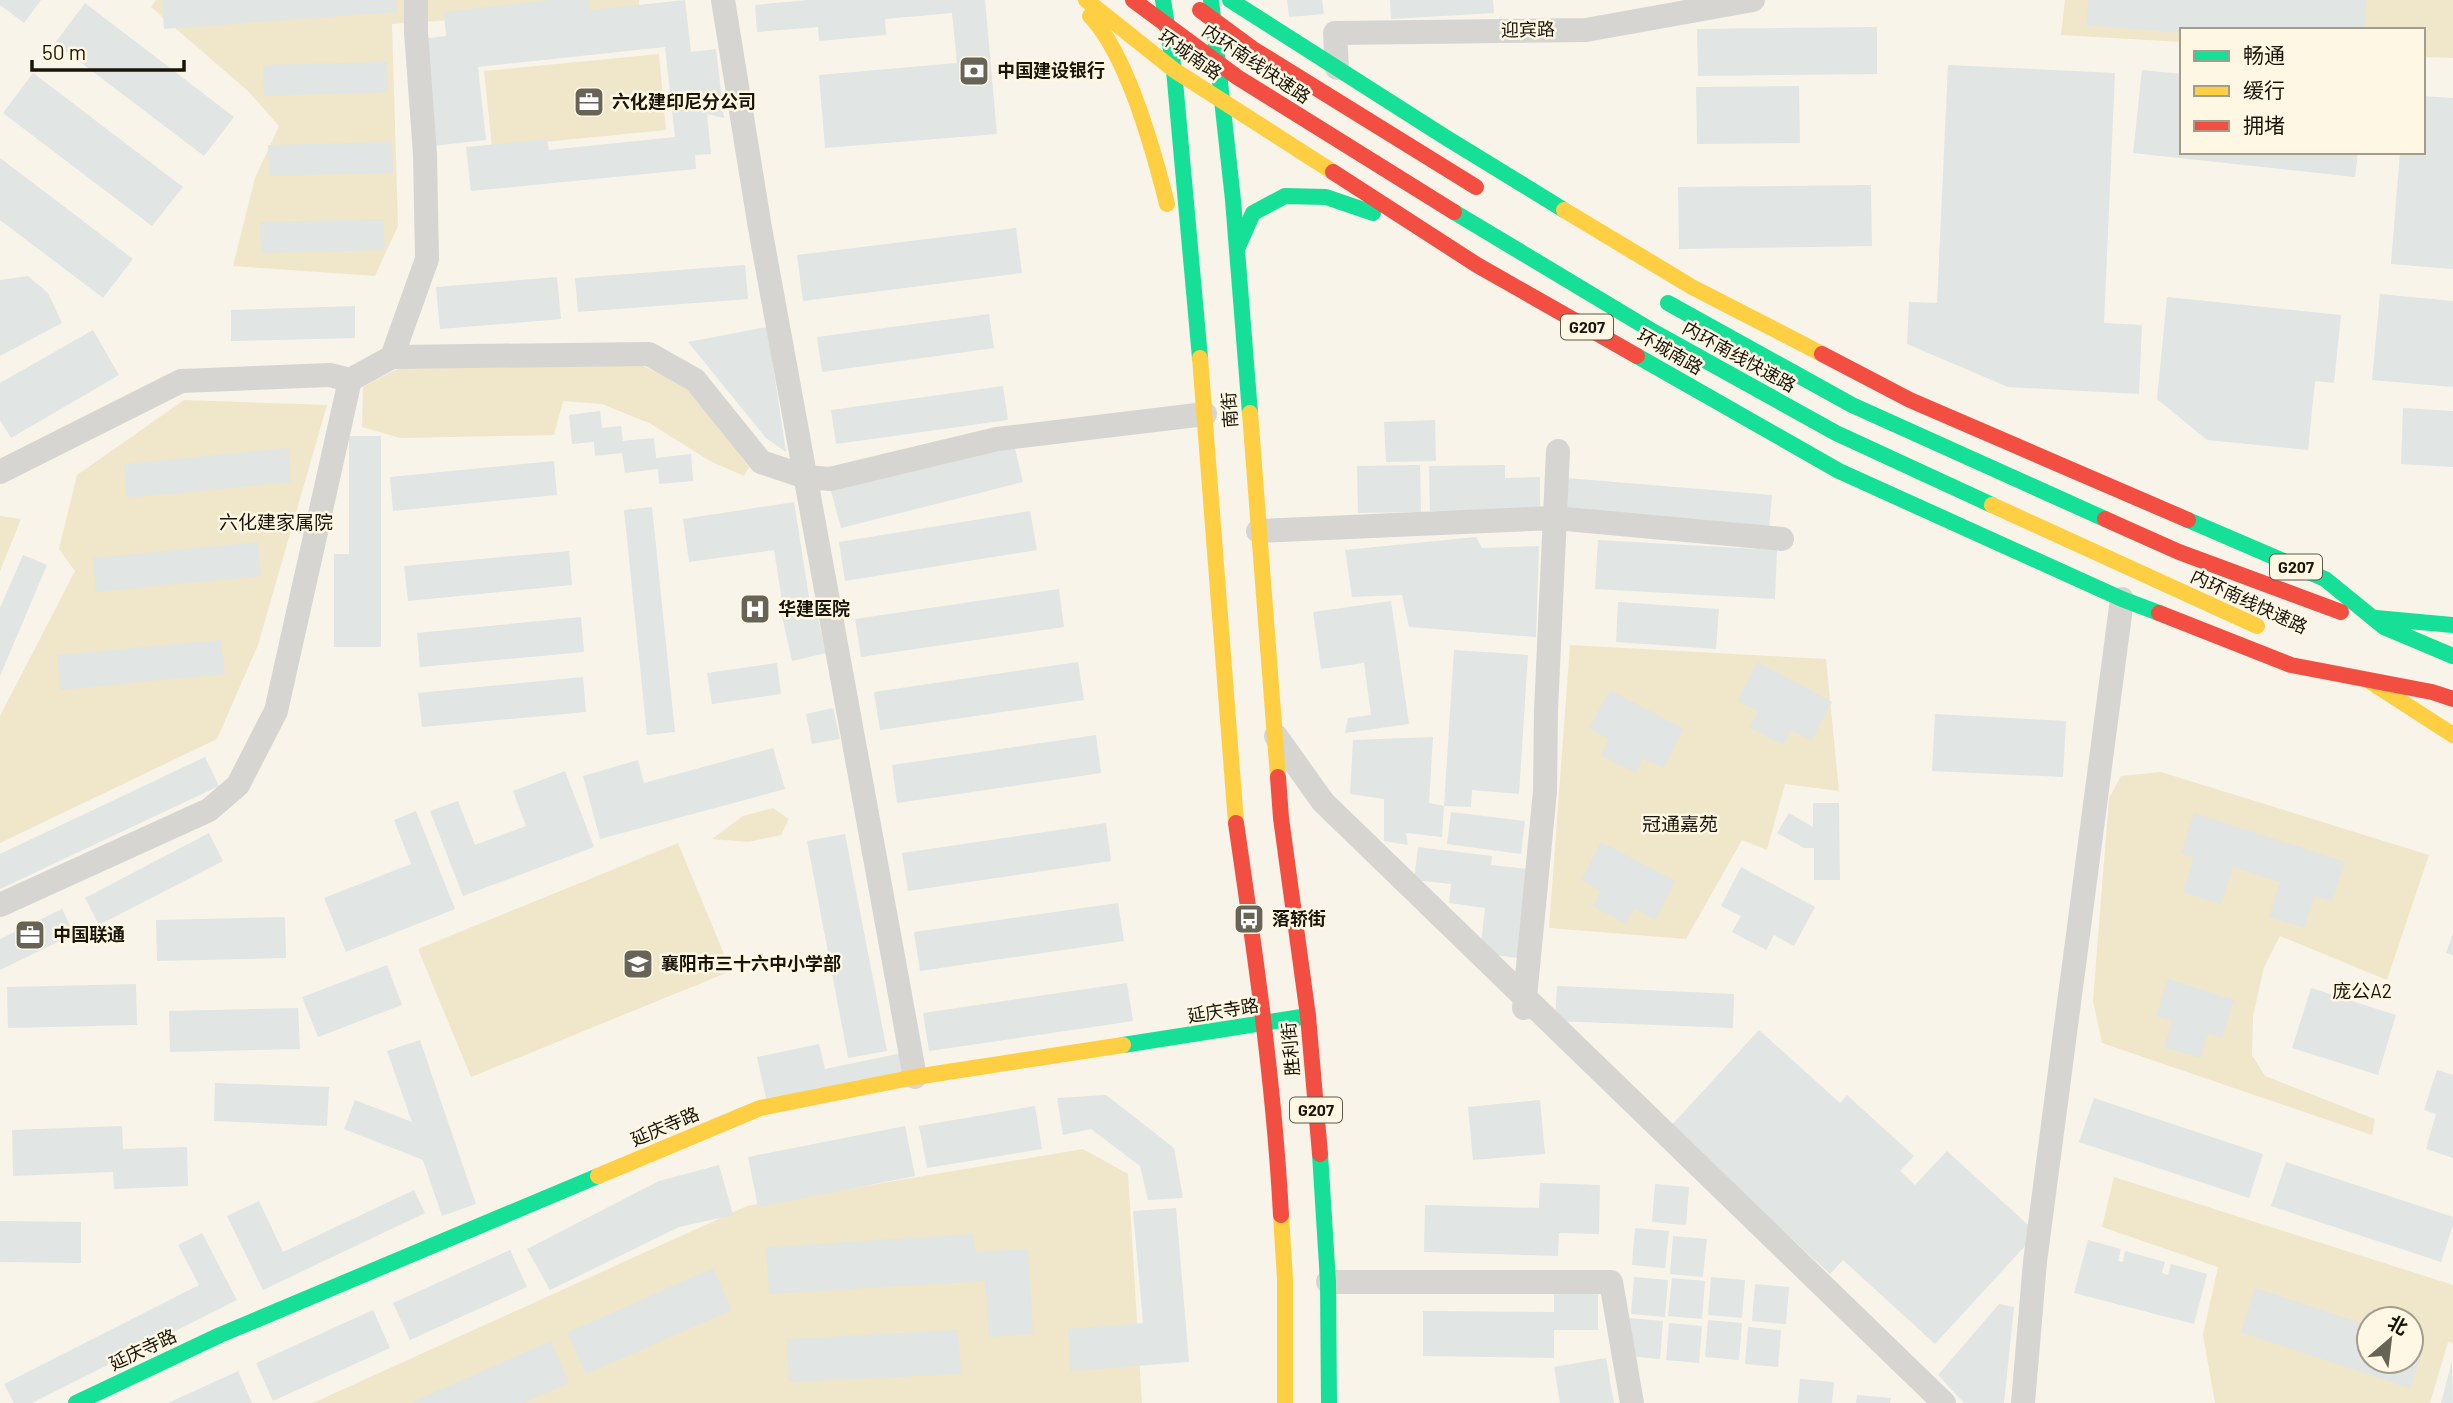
<svg xmlns="http://www.w3.org/2000/svg" width="2453" height="1403" font-family="Barlow,'Noto Sans SC',sans-serif">
  <style>
    .green { fill: #f0e6c9; fill-rule: evenodd }
    .building { fill: #e1e5e4 }
    .lines { fill: none; stroke-linecap: round; stroke-linejoin: round }
    .street { stroke: #d7d5d2; stroke-width: 24 }
    .fast { stroke: #16e098; stroke-width: 16 }
    .slow { stroke: #ffcf43; stroke-width: 16 }
    .jam { stroke: #f24e42; stroke-width: 16 }
    .labels { text-anchor: middle; stroke-width: 5; stroke-linejoin: round; paint-order: stroke }
    .shield { fill: #fef7e3; stroke: #5e594a; stroke-width: 2 }
    .shield-label { font-size: 16px; font-weight: bold; fill: #191509 }
    .street-label { font-size: 18px; fill: #191509; stroke: #fef7e3 }
    .poi-label { font-size: 18px; font-weight: bold; fill: #191509; stroke: #fef7e3; text-anchor: start }
    .neighbourhood-label { font-size: 19px; fill: #191509; stroke: #fef7e3 }
  </style>
  <rect width="100%" height="100%" fill="#f8f4e9"/>
  <!-- green -->
  <path class="green" d="M 156,0 L 639,0 L 639,7 L 392,24 L 398,226 L 375,276 L 233,266 L 255,178 L 279,126 L 249,92 L 151,7 Z
    M 2065,0 L 2453,0 L 2453,58 L 2423,57 L 2423,30 L 2182,30 L 2182,42 L 2061,35 Z
    M 659,54 L 666,130 L 492,147 L 484,71 Z
    M 641,365 L 686,386 L 749,467 L 744,476 L 710,461 L 651,424 L 602,404 L 563,401 L 554,435 L 400,438 L 362,427 L 363,387 L 403,366 Z
    M 184,400 L 327,405 L 258,645 L 217,739 L 0,843 L 0,716 L 75,571 L 59,549 L 77,475 Z
    M 0,516 L 21,519 L 0,571 Z
    M 1570,645 L 1826,659 L 1839,791 L 1785,784 L 1767,850 L 1742,840 L 1686,939 L 1549,928 Z
    M 2161,772 L 2429,855 L 2387,980 L 2280,936 L 2264,967 L 2253,1016 L 2252,1055 L 2265,1076 L 2375,1119 L 2372,1135 L 2102,1043 L 2093,1001 L 2109,798 L 2121,776 Z
    M 773,808 L 789,819 L 781,835 L 748,842 L 712,839 L 743,816 Z
    M 678,843 L 731,971 L 471,1077 L 418,949 Z
    M 1083,1149 L 1128,1174 L 1142,1403 L 313,1403 L 747,1206 Z
    M 2114,1177 L 2453,1285 L 2453,1343 L 2448,1342 L 2430,1403 L 2215,1403 L 2203,1335 L 2218,1267 L 2102,1227 ZM 2369,1319 L 2411,1319 L 2411,1361 L 2369,1361 Z"/>
  <!-- building -->
  <path class="building" d="M 0,0 L 41,0 L 24,23 L 0,5 Z
    M 162,0 L 396,0 L 397,12 L 164,29 Z
    M 549,0 L 589,0 L 590,10 L 685,0 L 691,52 L 716,49 L 724,118 L 707,114 L 711,154 L 695,155 L 696,169 L 471,191 L 466,147 L 547,139 L 549,150 L 675,137 L 665,47 L 478,67 L 486,140 L 432,146 L 421,39 L 446,36 L 444,12 Z
    M 808,0 L 985,0 L 997,134 L 825,148 L 819,75 L 957,63 L 952,13 L 885,19 L 886,35 L 819,41 L 818,27 L 757,32 L 755,5 Z
    M 1287,0 L 1322,0 L 1324,14 L 1289,17 Z
    M 1390,0 L 1493,0 L 1494,13 L 1391,19 Z
    M 2089,0 L 2367,0 L 2364,30 L 2182,30 L 2182,33 L 2086,25 Z
    M 85,3 L 234,117 L 204,156 L 55,43 Z
    M 1877,27 L 1877,74 L 1698,76 L 1697,29 Z
    M 387,62 L 388,92 L 264,96 L 263,65 Z
    M 1948,65 L 2115,73 L 2104,323 L 2142,325 L 2139,394 L 2008,387 L 1907,344 L 1909,302 L 1937,303 Z
    M 2142,70 L 2182,74 L 2182,152 L 2358,152 L 2355,177 L 2133,153 Z
    M 33,73 L 183,187 L 152,226 L 3,113 Z
    M 1799,86 L 1800,143 L 1697,144 L 1696,87 Z
    M 2423,96 L 2453,98 L 2453,269 L 2391,264 L 2400,152 L 2423,152 Z
    M 392,142 L 393,173 L 269,176 L 268,145 Z
    M 0,158 L 133,259 L 103,298 L 0,220 Z
    M 1871,185 L 1872,246 L 1679,249 L 1678,187 Z
    M 383,219 L 385,250 L 261,253 L 260,222 Z
    M 1016,228 L 1022,273 L 803,301 L 797,255 Z
    M 745,265 L 748,299 L 578,312 L 575,278 Z
    M 28,276 L 48,293 L 62,323 L 0,356 L 0,280 Z
    M 557,277 L 561,319 L 440,329 L 436,287 Z
    M 2380,294 L 2453,301 L 2453,387 L 2372,380 Z
    M 2167,297 L 2341,315 L 2334,383 L 2315,381 L 2308,450 L 2207,440 L 2157,399 Z
    M 355,306 L 355,338 L 231,341 L 231,310 Z
    M 989,314 L 994,348 L 822,372 L 817,337 Z
    M 767,327 L 786,452 L 766,438 L 688,342 Z
    M 93,330 L 119,375 L 11,438 L 0,420 L 0,383 Z
    M 1003,386 L 1008,420 L 836,444 L 831,410 Z
    M 2403,408 L 2453,411 L 2453,467 L 2401,464 Z
    M 600,411 L 602,428 L 621,426 L 623,441 L 654,438 L 656,458 L 691,454 L 693,481 L 659,484 L 658,469 L 625,473 L 622,453 L 595,456 L 594,442 L 572,444 L 569,415 Z
    M 1435,420 L 1436,461 L 1386,462 L 1384,422 Z
    M 349,436 L 381,436 L 381,647 L 334,647 L 334,554 L 349,554 Z
    M 1014,444 L 1023,482 L 841,528 L 831,491 Z
    M 288,448 L 291,482 L 127,498 L 124,464 Z
    M 554,461 L 557,495 L 393,511 L 390,477 Z
    M 1420,465 L 1421,512 L 1358,513 L 1357,466 Z
    M 1505,465 L 1505,478 L 1540,477 L 1540,510 L 1430,511 L 1429,466 Z
    M 1566,478 L 1772,495 L 1769,529 L 1563,511 Z
    M 794,502 L 810,603 L 783,607 L 774,550 L 689,562 L 683,519 Z
    M 652,507 L 675,732 L 647,735 L 624,510 Z
    M 1030,511 L 1037,550 L 845,581 L 839,542 Z
    M 1476,537 L 1482,548 L 1539,546 L 1536,637 L 1409,627 L 1402,595 L 1352,597 L 1345,550 Z
    M 1598,540 L 1777,550 L 1775,599 L 1595,589 Z
    M 258,542 L 261,576 L 96,592 L 93,558 Z
    M 569,551 L 572,585 L 408,601 L 404,566 Z
    M 23,555 L 47,565 L 0,676 L 0,608 Z
    M 1059,589 L 1064,627 L 861,657 L 855,619 Z
    M 1391,601 L 1409,724 L 1345,733 L 1348,718 L 1371,715 L 1364,663 L 1321,669 L 1313,612 Z
    M 1618,602 L 1719,609 L 1716,649 L 1616,642 Z
    M 816,609 L 826,653 L 792,661 L 782,616 Z
    M 581,617 L 584,652 L 420,667 L 417,633 Z
    M 221,640 L 225,674 L 60,690 L 57,655 Z
    M 1454,650 L 1528,655 L 1519,794 L 1472,790 L 1471,807 L 1444,806 Z
    M 1078,662 L 1084,700 L 880,730 L 874,692 Z
    M 1758,662 L 1832,702 L 1811,741 L 1791,730 L 1783,745 L 1749,727 L 1758,711 L 1737,701 Z
    M 777,663 L 781,694 L 712,704 L 707,673 Z
    M 583,677 L 586,712 L 422,727 L 418,693 Z
    M 1610,690 L 1684,729 L 1663,768 L 1643,758 L 1635,773 L 1601,755 L 1609,739 L 1589,728 Z
    M 833,708 L 840,739 L 812,744 L 806,714 Z
    M 1935,714 L 2066,721 L 2063,777 L 1932,771 Z
    M 1096,735 L 1101,773 L 897,803 L 892,765 Z
    M 1433,737 L 1429,803 L 1444,806 L 1442,837 L 1406,833 L 1408,845 L 1384,841 L 1384,799 L 1350,794 L 1353,740 Z
    M 773,748 L 785,789 L 600,839 L 583,776 L 638,760 L 644,783 Z
    M 205,757 L 219,786 L 0,889 L 0,854 Z
    M 565,771 L 594,847 L 463,896 L 430,811 L 458,801 L 475,845 L 526,826 L 513,791 Z
    M 1813,803 L 1839,803 L 1840,880 L 1814,880 L 1814,848 L 1804,848 L 1777,833 L 1789,813 L 1813,827 Z
    M 416,811 L 455,909 L 346,952 L 324,898 L 411,864 L 394,820 Z
    M 1451,812 L 1525,821 L 1521,854 L 1447,844 Z
    M 2194,813 L 2345,862 L 2332,901 L 2315,896 L 2304,928 L 2269,917 L 2280,882 L 2233,867 L 2221,904 L 2183,892 L 2194,858 L 2181,853 Z
    M 1106,823 L 1111,861 L 908,891 L 902,853 Z
    M 209,833 L 223,861 L 99,925 L 85,898 Z
    M 845,834 L 887,1051 L 848,1058 L 807,841 Z
    M 1601,842 L 1675,881 L 1655,920 L 1634,909 L 1626,924 L 1593,906 L 1601,891 L 1581,880 Z
    M 1418,847 L 1492,856 L 1491,865 L 1528,869 L 1518,958 L 1480,953 L 1485,908 L 1449,903 L 1451,884 L 1414,880 Z
    M 1741,867 L 1815,907 L 1794,946 L 1774,935 L 1766,950 L 1732,932 L 1741,916 L 1721,906 Z
    M 1118,903 L 1124,941 L 920,971 L 914,932 Z
    M 62,909 L 74,934 L 0,970 L 0,939 Z
    M 285,917 L 286,958 L 157,961 L 156,920 Z
    M 2453,933 L 2453,955 L 2446,953 Z
    M 387,965 L 402,1005 L 318,1037 L 302,997 Z
    M 2168,979 L 2234,1000 L 2222,1038 L 2208,1033 L 2200,1058 L 2164,1047 L 2172,1021 L 2156,1016 Z
    M 1127,983 L 1133,1021 L 929,1051 L 923,1013 Z
    M 136,984 L 137,1025 L 8,1028 L 7,987 Z
    M 1557,986 L 1734,994 L 1733,1028 L 1555,1021 Z
    M 2311,988 L 2396,1015 L 2378,1075 L 2292,1048 Z
    M 298,1008 L 300,1049 L 170,1052 L 169,1011 Z
    M 1759,1030 L 1840,1103 L 1847,1095 L 1914,1156 L 1900,1171 L 1915,1185 L 1947,1151 L 2037,1233 L 1935,1344 L 1843,1260 L 1830,1274 L 1670,1127 Z
    M 420,1040 L 476,1204 L 442,1216 L 423,1160 L 344,1129 L 355,1100 L 412,1122 L 387,1051 Z
    M 819,1044 L 825,1069 L 902,1053 L 907,1074 L 767,1103 L 757,1057 Z
    M 2437,1070 L 2453,1075 L 2453,1158 L 2426,1149 L 2436,1114 L 2424,1110 Z
    M 215,1083 L 329,1087 L 327,1126 L 214,1121 Z
    M 1106,1095 L 1174,1148 L 1183,1198 L 1148,1200 L 1140,1166 L 1091,1129 L 1063,1135 L 1057,1098 Z
    M 2094,1098 L 2263,1154 L 2249,1198 L 2079,1142 Z
    M 1540,1100 L 1545,1154 L 1473,1160 L 1468,1107 Z
    M 1035,1106 L 1042,1149 L 927,1168 L 919,1126 Z
    M 122,1126 L 123,1149 L 187,1147 L 188,1186 L 114,1189 L 113,1172 L 13,1176 L 12,1130 Z
    M 905,1126 L 915,1176 L 758,1207 L 748,1157 Z
    M 2286,1162 L 2453,1217 L 2453,1225 L 2441,1262 L 2271,1206 Z
    M 719,1165 L 733,1215 L 679,1227 L 550,1290 L 527,1249 L 659,1181 Z
    M 1540,1183 L 1600,1185 L 1599,1234 L 1559,1233 L 1558,1256 L 1424,1252 L 1425,1205 L 1539,1208 Z
    M 1655,1184 L 1689,1187 L 1686,1225 L 1652,1222 Z
    M 414,1190 L 425,1213 L 263,1290 L 227,1216 L 259,1201 L 283,1252 Z
    M 1176,1208 L 1189,1362 L 1071,1371 L 1068,1329 L 1143,1323 L 1133,1211 Z
    M 0,1221 L 81,1222 L 81,1263 L 0,1262 Z
    M 1635,1228 L 1669,1231 L 1665,1268 L 1632,1265 Z
    M 202,1233 L 237,1300 L 32,1403 L 14,1403 L 4,1384 L 199,1285 L 178,1245 Z
    M 974,1234 L 975,1252 L 1028,1249 L 1033,1334 L 989,1337 L 985,1281 L 769,1294 L 766,1247 Z
    M 1673,1236 L 1707,1239 L 1703,1277 L 1670,1274 Z
    M 2088,1240 L 2121,1249 L 2118,1261 L 2123,1262 L 2125,1251 L 2165,1262 L 2162,1273 L 2168,1275 L 2171,1264 L 2207,1274 L 2194,1324 L 2074,1293 Z
    M 510,1250 L 527,1287 L 410,1340 L 393,1303 Z
    M 713,1268 L 732,1310 L 586,1374 L 567,1333 Z
    M 1634,1277 L 1668,1280 L 1665,1317 L 1631,1314 Z
    M 1711,1277 L 1745,1280 L 1742,1318 L 1708,1315 Z
    M 1672,1278 L 1705,1281 L 1702,1319 L 1668,1316 Z
    M 1755,1284 L 1789,1287 L 1786,1324 L 1752,1321 Z
    M 1554,1288 L 1598,1289 L 1598,1330 L 1554,1330 L 1554,1358 L 1423,1356 L 1423,1311 L 1554,1312 Z
    M 2255,1288 L 2369,1326 L 2369,1361 L 2411,1361 L 2411,1340 L 2425,1345 L 2410,1388 L 2241,1332 Z
    M 1999,1304 L 2014,1307 L 2004,1403 L 1964,1403 L 1938,1375 Z
    M 373,1310 L 390,1348 L 273,1401 L 256,1363 Z
    M 1629,1318 L 1663,1321 L 1660,1359 L 1626,1356 Z
    M 1708,1320 L 1742,1323 L 1739,1360 L 1705,1357 Z
    M 1669,1323 L 1702,1326 L 1699,1363 L 1666,1360 Z
    M 1748,1327 L 1781,1330 L 1778,1367 L 1745,1364 Z
    M 958,1330 L 961,1374 L 789,1382 L 787,1339 Z
    M 551,1341 L 569,1383 L 523,1403 L 410,1403 Z
    M 1606,1358 L 1614,1403 L 1560,1403 L 1554,1367 Z
    M 2452,1361 L 2453,1403 L 2441,1403 Z
    M 238,1371 L 252,1403 L 168,1403 Z
    M 1800,1379 L 1834,1382 L 1832,1403 L 1798,1403 Z
    M 1857,1395 L 1891,1398 L 1890,1403 L 1856,1403 Z"/>
  <g class="lines">
    <!-- street -->
    <path class="street" d="M 723,0 L 760,228 L 915,1077
      M 1337,68 L 1335,33 L 1586,30 L 1753,0
      M 392,357 L 427,259 L 425,154 L 416,32 L 416,0
      M 0,472 L 181,381 L 330,375 L 350,380 L 392,357 L 649,354 L 695,380 L 761,462 L 806,477 L 830,479 L 997,439 L 1205,414
      M 1258,531 L 1555,518 L 1782,539
      M 1276,736 L 1323,802 L 1944,1403
      M 0,905 L 209,810 L 238,785 L 276,711 L 350,380
      M 1524,1008 L 1545,791 L 1546,710 L 1558,451
      M 1328,1282 L 1611,1282 L 1632,1403
      M 2023,1403 L 2035,1262 L 2122,599"/>
    <!-- fast -->
    <path class="fast" d="M 1163,0 L 1174,70 L 1200,358
      M 1211,0 L 1233,200 L 1250,413
      M 1230,0 L 1445,137 L 1564,210
      M 1454,212 L 1654,332 L 1836,433 L 1992,505
      M 1237,249 L 1253,213 L 1285,196 L 1326,197 L 1373,213
      M 1668,303 L 1852,405 L 2105,519
      M 1637,356 L 1839,471 L 2122,599 L 2159,613
      M 2188,520 L 2325,579 L 2384,627 L 2453,656
      M 2376,618 L 2453,625
      M 1123,1045 L 1308,1016
      M 1320,1154 L 1328,1282 L 1329,1403
      M 76,1403 L 220,1335 L 598,1176"/>
    <!-- slow -->
    <path class="slow" d="M 1086,0 L 1174,70 L 1333,172
      M 1090,16 C 1127,54 1154,152 1167,204
      M 1564,210 L 1692,287 L 1822,354
      M 1200,358 L 1236,823
      M 1250,413 L 1278,777
      M 1992,505 L 2257,626
      M 2371,682 L 2453,735
      M 598,1176 L 760,1108 L 915,1077 L 1123,1045
      M 1281,1215 L 1285,1279 L 1285,1403"/>
    <!-- jam -->
    <path class="jam" d="M 1133,0 L 1237,77 L 1454,212
      M 1200,10 L 1253,49 L 1476,187
      M 1333,172 L 1477,265 L 1637,356
      M 1822,354 L 1910,400 L 2188,520
      M 2105,519 L 2179,552 L 2341,612
      M 2159,613 L 2291,665 L 2432,692 L 2453,699
      M 1278,777 L 1281,818 L 1308,1016 L 1320,1154
      M 1236,823 C 1255,953 1274,1083 1281,1215"/>
  </g>
  <!-- icons -->
  <defs>
    <g id="bank-square" transform="scale(1.575)"><rect x="-9" y="-9" width="18" height="18" rx="4" fill="#676357" stroke="#fef7e3"/><path d="M-6-4H6V4H-6ZM0-2.3a2.3 2.3 0 1 0 0 4.6a2.3 2.3 0 1 0 0-4.6Z" fill="#fff"/></g>
    <g id="office-square" transform="scale(1.575)"><rect x="-9" y="-9" width="18" height="18" rx="4" fill="#676357" stroke="#fef7e3"/><path d="M-6-3h4V-5.5h4V-3h4V5H-6ZM-1-4.5V-3h2v-1.5ZM-6 0V1H6V0Z" fill="#fff"/></g>
    <g id="hospital-square" transform="scale(1.575)"><rect x="-9" y="-9" width="18" height="18" rx="4" fill="#676357" stroke="#fef7e3"/><path d="M-5-5h3v3.5h4V-5h3V5h-3V1.5h-4V5h-3Z" fill="#fff"/></g>
    <g id="bus-square" transform="scale(1.575)"><rect x="-9" y="-9" width="18" height="18" rx="4" fill="#676357" stroke="#fef7e3"/><path d="M-5-6H5V4H4V6H2V4H-2V6H-4V4H-5ZM-3.5-4V0h7V-4ZM-3.5 1.2v1.5H-2V1.2ZM2 1.2v1.5H3.5V1.2Z" fill="#fff"/></g>
    <g id="school-square" transform="scale(1.575)"><rect x="-9" y="-9" width="18" height="18" rx="4" fill="#676357" stroke="#fef7e3"/><path d="M0-5L7-2L0 1L-7-2ZM-4 1L0 2.5L4 1V4Q0 6-4 4Z" fill="#fff"/></g>
  </defs>
  <g fill-rule="evenodd">
    <use href="#bank-square" x="974" y="71"/>
    <use href="#office-square" x="589" y="102"/>
    <use href="#hospital-square" x="755" y="609"/>
    <use href="#bus-square" x="1249" y="919"/>
    <use href="#office-square" x="30" y="935"/>
    <use href="#school-square" x="638" y="964"/>
  </g>
  <g class="labels">
    <!-- shield labels -->
    <g class="shield">
      <rect x="1561" y="314.5" width="52" height="25" rx="5"/>
      <rect x="2270" y="554.5" width="52" height="25" rx="5"/>
      <rect x="1290" y="1097.5" width="52" height="25" rx="5"/>
    </g>
    <g class="shield-label">
      <text x="1587" y="333">G207</text>
      <text x="2296" y="573">G207</text>
      <text x="1316" y="1116">G207</text>
    </g>
    <!-- street labels -->
    <g class="street-label">
      <text transform="translate(1528 30) rotate(-1)" y="6">迎宾路</text>
      <text transform="translate(1190 55) rotate(35)" y="6">环城南路</text>
      <text transform="translate(1256 64) rotate(34)" y="6">内环南线快速路</text>
      <text transform="translate(1670 352) rotate(30)" y="6">环城南路</text>
      <text transform="translate(1739 357) rotate(29)" y="6">内环南线快速路</text>
      <text transform="translate(1230 410) rotate(-94)" y="6">南街</text>
      <text transform="translate(2249 602) rotate(25)" y="6">内环南线快速路</text>
      <text transform="translate(1223 1011) rotate(-9)" y="6">延庆寺路</text>
      <text transform="translate(1291 1049) rotate(-95)" y="6">胜利街</text>
      <text transform="translate(665 1127) rotate(-23)" y="6">延庆寺路</text>
      <text transform="translate(143 1350) rotate(-25)" y="6">延庆寺路</text>
    </g>
    <!-- poi labels -->
    <g class="poi-label">
      <text x="997" y="77">中国建设银行</text>
      <text x="612" y="108">六化建印尼分公司</text>
      <text x="778" y="615">华建医院</text>
      <text x="1272" y="925">落轿街</text>
      <text x="53" y="941">中国联通</text>
      <text x="661" y="970">襄阳市三十六中小学部</text>
    </g>
    <!-- neighbourhood labels -->
    <g class="neighbourhood-label">
      <text x="276" y="529">六化建家属院</text>
      <text x="1680" y="831">冠通嘉苑</text>
      <text x="2362" y="998">庞公A2</text>
    </g>
  </g>
  <!-- legend -->
  <rect x="2180" y="28" width="245" height="126" fill="#fef7e3" stroke="#a29d8c" stroke-width="2"/>
  <rect x="2194" y="51" width="35" height="10" fill="#16e098" stroke="#a29d8c" stroke-width="2"/>
  <text x="2243" y="63" font-size="21" fill="#191509">畅通</text>
  <rect x="2194" y="86" width="35" height="10" fill="#ffcf43" stroke="#a29d8c" stroke-width="2"/>
  <text x="2243" y="98" font-size="21" fill="#191509">缓行</text>
  <rect x="2194" y="121" width="35" height="10" fill="#f24e42" stroke="#a29d8c" stroke-width="2"/>
  <text x="2243" y="133" font-size="21" fill="#191509">拥堵</text>
  <!-- north arrow -->
  <g transform="translate(2390 1340) rotate(28)"><circle r="33" fill="#fef7e3" stroke="#a29d8c" stroke-width="2"/>
  <path d="M0-5L12 26L0 18L-12 26Z" fill="#676357"/>
  <text y="-10" font-size="19" font-weight="bold" text-anchor="middle" fill="#191509">北</text>
  </g>
  <!-- scale -->
  <path d="M32 60v10h152v-10" fill="none" stroke="#191509" stroke-width="3.5"/>
  <text x="42" y="60" font-size="21" fill="#191509" stroke="#fef7e3" stroke-width="5" paint-order="stroke">50 m</text>
</svg>
